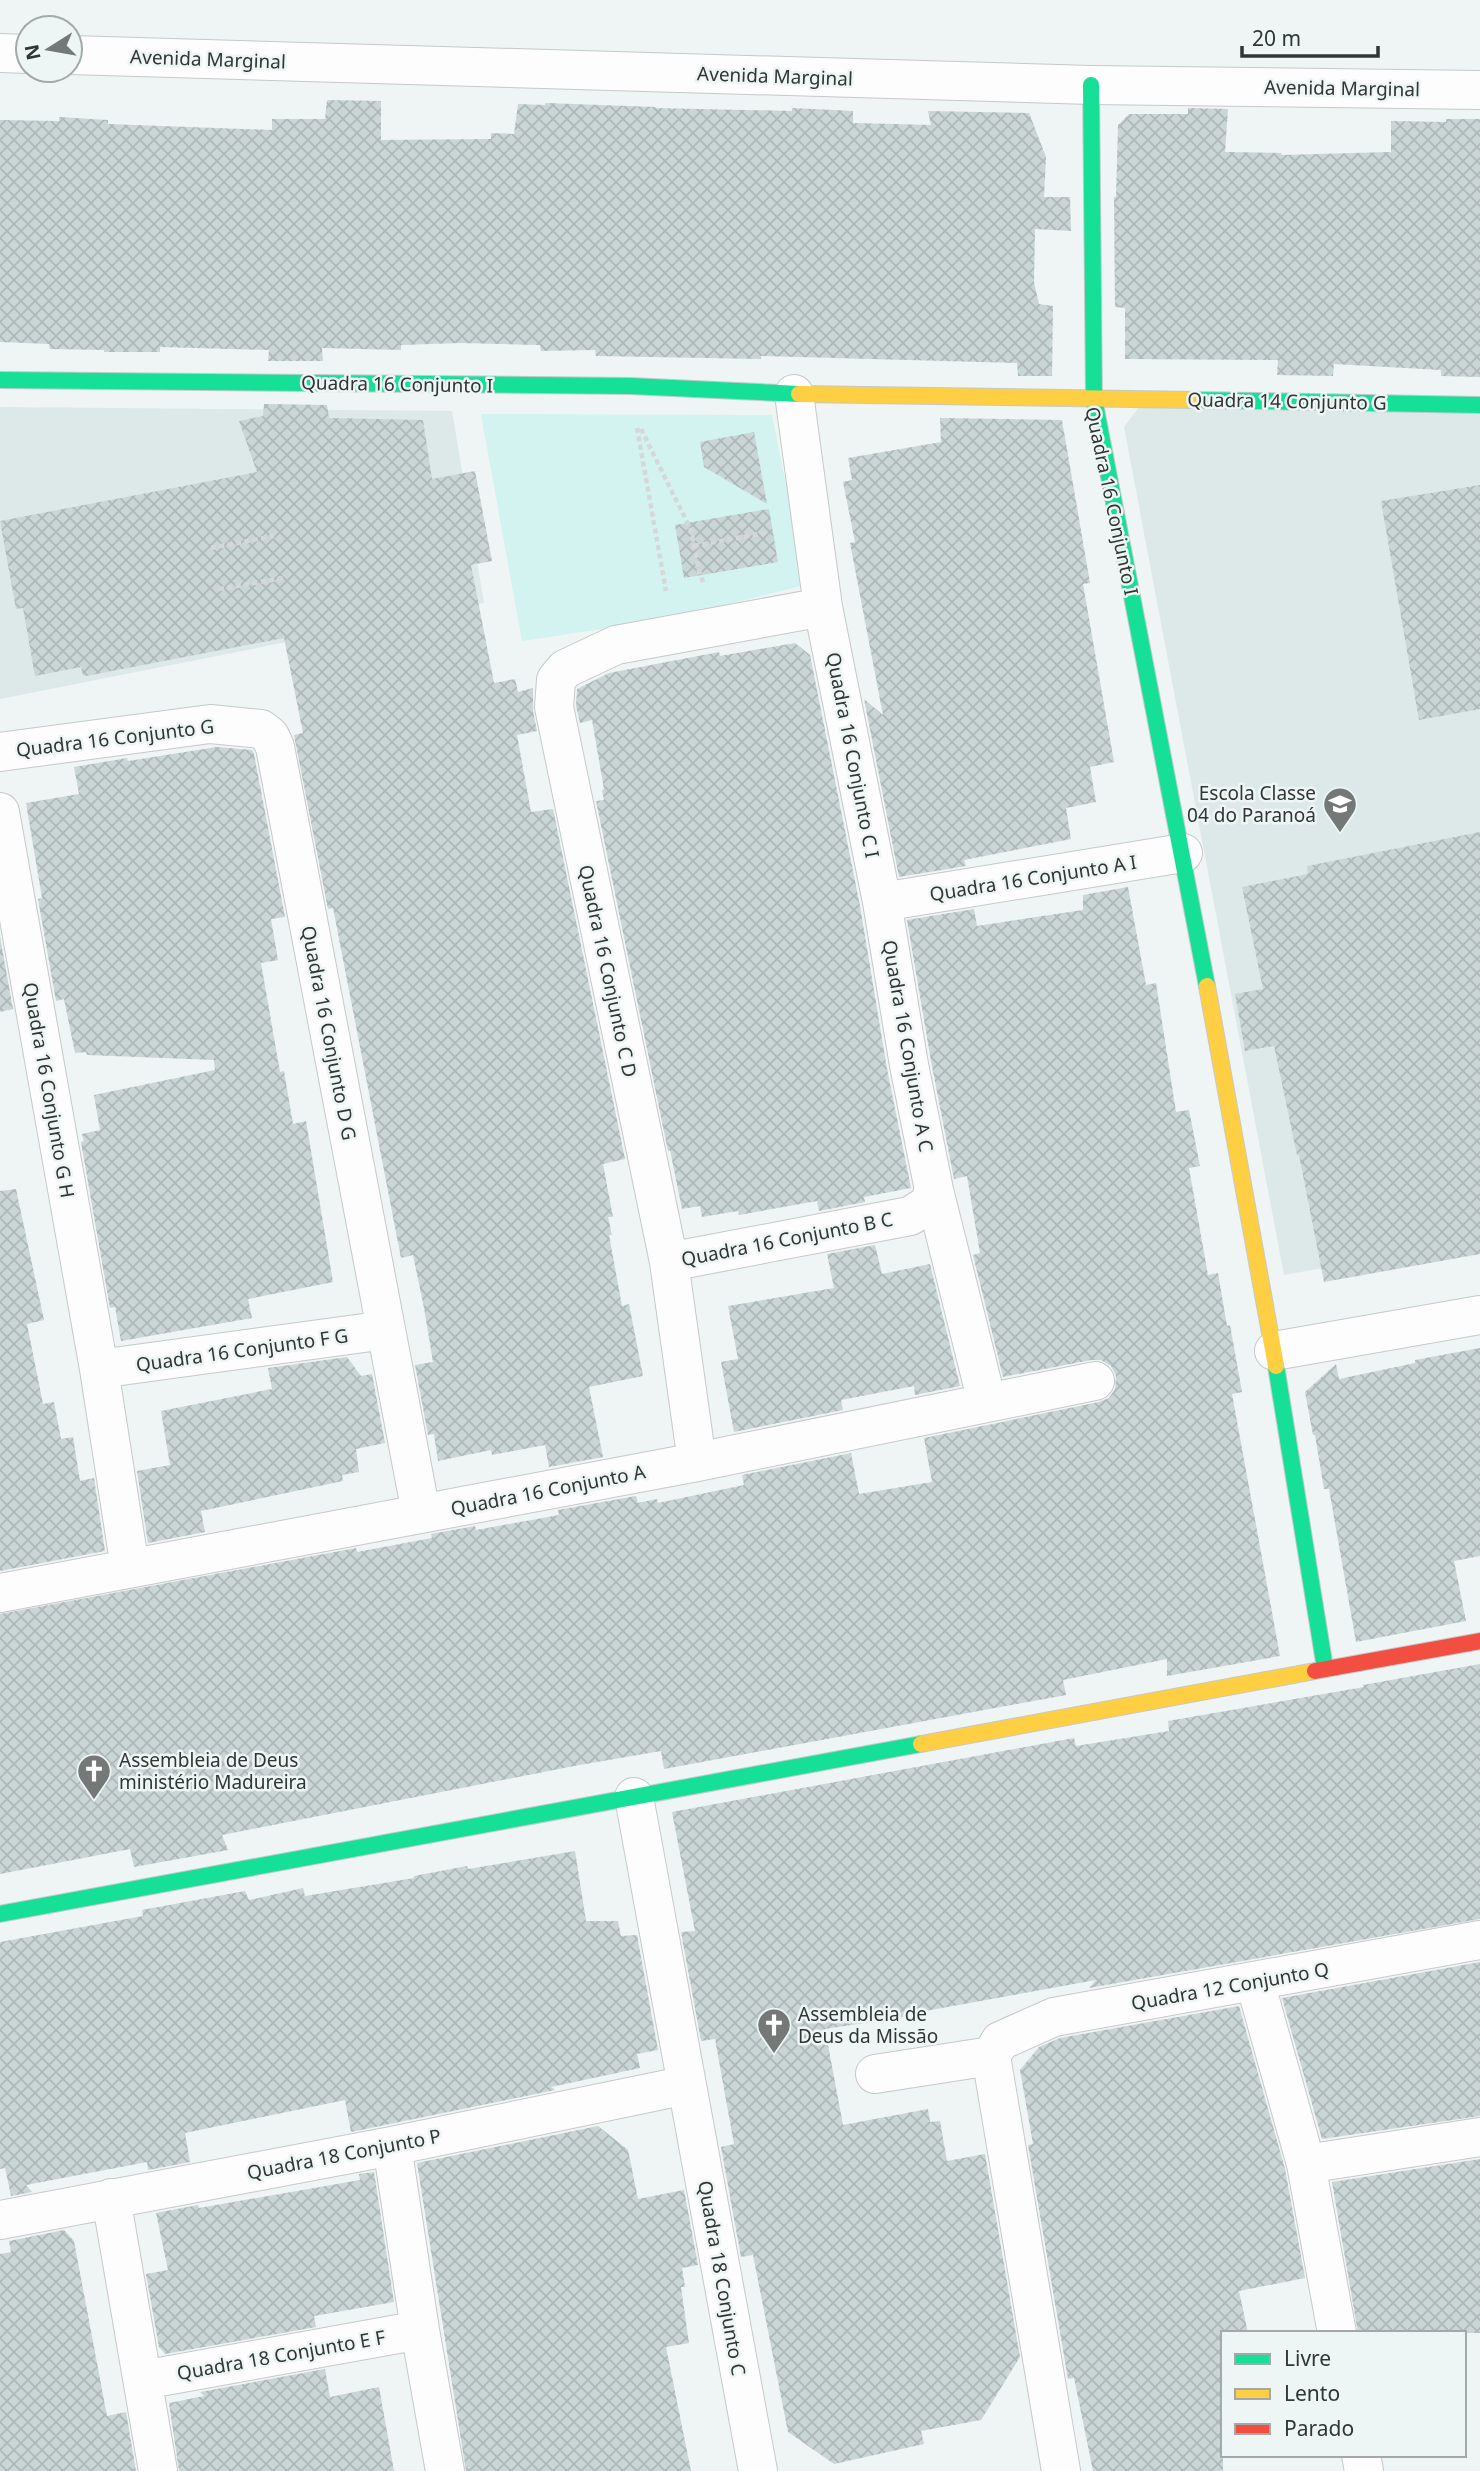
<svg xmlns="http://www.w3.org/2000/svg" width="1480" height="2471" font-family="'Noto Sans',sans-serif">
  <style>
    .built { fill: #dde9e8 }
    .park { fill: #d3f3f0 }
    .building { fill: url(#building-cross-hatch) }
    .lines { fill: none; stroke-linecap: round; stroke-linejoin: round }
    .street-casing { stroke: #c5c9c9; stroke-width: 40 }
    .fast-casing { stroke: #c5c9c9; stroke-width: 18 }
    .slow-casing { stroke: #c5c9c9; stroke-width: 18 }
    .jam-casing { stroke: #c5c9c9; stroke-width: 18 }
    .path { stroke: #d6d8d8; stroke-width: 4.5; stroke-dasharray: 5 3.5; stroke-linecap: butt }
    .street { stroke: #fdfdfd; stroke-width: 38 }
    .fast { stroke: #16e098; stroke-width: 16 }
    .slow { stroke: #ffcf43; stroke-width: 16 }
    .jam { stroke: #f24e42; stroke-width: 16 }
    .labels { text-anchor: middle; stroke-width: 5; stroke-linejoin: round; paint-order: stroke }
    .street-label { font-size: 19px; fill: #313534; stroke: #edf6f5 }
    .poi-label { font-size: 19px; fill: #313534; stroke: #edf6f5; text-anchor: start }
  </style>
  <defs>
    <pattern id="building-cross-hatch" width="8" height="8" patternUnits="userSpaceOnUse" patternTransform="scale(1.75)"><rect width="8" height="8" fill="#cad6d6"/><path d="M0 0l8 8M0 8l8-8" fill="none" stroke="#aeb8b8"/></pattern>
  </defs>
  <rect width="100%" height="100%" fill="#eff4f4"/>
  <!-- built -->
  <path class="built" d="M 1145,399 L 1480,405 L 1480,1240 L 1284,1275 L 1124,427 Z
    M 0,407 L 452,411 L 484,603 L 0,699 Z"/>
  <!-- park -->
  <path class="park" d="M 481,414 L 772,415 L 806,585 L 664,620 L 522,641 Z"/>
  <!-- building -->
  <path class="building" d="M 327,100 L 381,101 L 381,140 L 491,139 L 491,133 L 514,134 L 518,104 L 545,105 L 545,103 L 656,107 L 655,108 L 792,111 L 792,108 L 853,111 L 853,123 L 931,125 L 928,111 L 1029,113 L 1046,157 L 1044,197 L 1070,197 L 1071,231 L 1035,229 L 1034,282 L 1039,304 L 1053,306 L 1052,376 L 1018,376 L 1017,363 L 761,356 L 761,359 L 596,356 L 595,350 L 541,351 L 540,345 L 460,343 L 401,345 L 401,350 L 322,348 L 323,361 L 268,361 L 269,350 L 160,347 L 160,352 L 104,352 L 104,350 L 50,349 L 49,344 L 0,342 L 0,120 L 59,121 L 59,117 L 108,120 L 108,124 L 272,130 L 272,119 L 325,119 Z
    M 1188,108 L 1228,109 L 1225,152 L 1281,153 L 1282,155 L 1391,152 L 1391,121 L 1446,122 L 1446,119 L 1480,119 L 1480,377 L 1441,376 L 1441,370 L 1334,364 L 1333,376 L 1277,375 L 1278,360 L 1125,359 L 1125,308 L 1115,307 L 1114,197 L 1116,197 L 1118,125 L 1129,114 L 1188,114 Z
    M 264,404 L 327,405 L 329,418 L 423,420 L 432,479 L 475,471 L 492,561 L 471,565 L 494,683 L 515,679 L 518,692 L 533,688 L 533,711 L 537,731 L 517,735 L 531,812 L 553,809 L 625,1159 L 603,1164 L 613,1217 L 608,1217 L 612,1235 L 609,1235 L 622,1306 L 629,1304 L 643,1376 L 589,1387 L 603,1457 L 549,1467 L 545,1445 L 492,1455 L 491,1450 L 438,1461 L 434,1434 L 428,1435 L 415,1365 L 433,1362 L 424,1308 L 413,1255 L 401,1258 L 333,908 L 328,909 L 294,735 L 303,733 L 284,638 L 86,676 L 83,675 L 81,667 L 35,676 L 23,608 L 16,609 L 0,521 L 257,472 L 239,421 L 263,416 Z
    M 940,418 L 1062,420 L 1090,583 L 1083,584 L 1114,762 L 1090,767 L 1096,802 L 1066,808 L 1071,839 L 964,860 L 966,866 L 899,877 L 864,699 L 883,715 L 850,543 L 855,542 L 843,482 L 852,480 L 848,458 L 941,442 Z
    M 754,432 L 767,504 L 704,467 L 700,442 Z
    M 1480,485 L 1480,709 L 1419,720 L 1381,501 Z
    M 769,509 L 778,562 L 684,578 L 675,525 Z
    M 795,643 L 810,655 L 860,906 L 887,1069 L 911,1188 L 864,1197 L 865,1202 L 819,1211 L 817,1201 L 739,1215 L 738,1211 L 702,1217 L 700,1206 L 682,1209 L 670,1150 L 668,1151 L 596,801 L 604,800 L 602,790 L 604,789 L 592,720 L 580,723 L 576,706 L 577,689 L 609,673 L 719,652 L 720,656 Z
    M 217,747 L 252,750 L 254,754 L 285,917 L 271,919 L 278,960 L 261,963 L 280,1072 L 284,1071 L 293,1124 L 306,1121 L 333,1282 L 248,1299 L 252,1318 L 121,1341 L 115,1307 L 110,1308 L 81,1142 L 84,1141 L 82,1134 L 100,1130 L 94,1095 L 215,1070 L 214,1060 L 87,1055 L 86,1052 L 75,1053 L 64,999 L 56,1001 L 38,899 L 42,898 L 26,803 L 79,794 L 74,767 L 127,758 L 128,761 Z
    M 1480,832 L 1480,1254 L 1324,1282 L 1299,1155 L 1297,1155 L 1274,1046 L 1245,1051 L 1235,994 L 1263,989 L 1242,887 L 1308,874 L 1307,866 Z
    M 1128,887 L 1146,985 L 1156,983 L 1176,1112 L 1189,1110 L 1200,1166 L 1189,1168 L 1208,1275 L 1218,1273 L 1227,1326 L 1230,1325 L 1242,1392 L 1232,1394 L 1280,1656 L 1167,1676 L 1167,1659 L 1063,1680 L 1066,1695 L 664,1769 L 661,1751 L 574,1766 L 222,1835 L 228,1850 L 134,1867 L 130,1849 L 0,1874 L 0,1614 L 356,1548 L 357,1552 L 432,1538 L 431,1534 L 475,1526 L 476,1530 L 559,1515 L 558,1510 L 636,1496 L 638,1503 L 657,1499 L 658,1503 L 744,1485 L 742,1475 L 851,1453 L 859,1494 L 932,1482 L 924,1438 L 1099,1402 L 1109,1398 L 1115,1389 L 1116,1376 L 1111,1366 L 1101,1360 L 1091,1360 L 1003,1377 L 973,1255 L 980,1253 L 967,1176 L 954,1179 L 931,1061 L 907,920 L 974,909 L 977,926 L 1083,910 L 1083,895 Z
    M 0,937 L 13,1009 L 0,1012 Z
    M 16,1189 L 44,1320 L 27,1324 L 43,1404 L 54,1402 L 61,1439 L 73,1437 L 80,1481 L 94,1478 L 105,1551 L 0,1571 L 0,1191 Z
    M 875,1245 L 882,1274 L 930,1264 L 960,1386 L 915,1395 L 914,1386 L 841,1400 L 843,1410 L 734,1432 L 721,1362 L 738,1359 L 728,1306 L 834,1288 L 827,1254 Z
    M 1480,1348 L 1480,1556 L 1454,1561 L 1466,1621 L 1356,1642 L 1329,1489 L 1324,1489 L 1315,1435 L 1313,1435 L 1305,1392 L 1336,1364 L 1339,1379 L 1415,1363 L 1415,1360 Z
    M 347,1357 L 361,1376 L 372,1374 L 385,1443 L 356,1449 L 359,1472 L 342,1475 L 343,1481 L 201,1511 L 205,1532 L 148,1543 L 137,1471 L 170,1465 L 161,1411 L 272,1389 L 268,1368 Z
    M 1480,1664 L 1480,1919 L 1089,1988 L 1096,1980 L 903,2015 L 904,2017 L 825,2029 L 843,2125 L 928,2109 L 930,2122 L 940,2121 L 947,2161 L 985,2154 L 1020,2357 L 981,2420 L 921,2431 L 924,2444 L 834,2464 L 788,2432 L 753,2255 L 741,2257 L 721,2147 L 734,2144 L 715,2039 L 701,2041 L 681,1932 L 695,1931 L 672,1812 L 1074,1738 L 1076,1746 L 1169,1731 L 1168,1721 L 1364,1687 L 1363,1685 Z
    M 575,1851 L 586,1921 L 618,1921 L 621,1936 L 637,1935 L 658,2050 L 637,2054 L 640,2068 L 551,2087 L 555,2090 L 351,2132 L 345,2100 L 185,2133 L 190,2162 L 148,2170 L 147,2162 L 26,2185 L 32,2192 L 11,2196 L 5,2168 L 0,2169 L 0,1942 L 143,1916 L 142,1910 L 245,1891 L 249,1900 L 303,1888 L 305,1896 L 414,1878 L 414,1876 L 467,1866 L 468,1869 Z
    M 1480,1962 L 1480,2116 L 1322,2139 L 1282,1998 Z
    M 1239,2006 L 1285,2169 L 1305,2278 L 1239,2291 L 1248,2333 L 1223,2333 L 1223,2471 L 1093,2471 L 1074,2378 L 1068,2379 L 1028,2145 L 1033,2144 L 1020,2070 L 1039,2047 L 1060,2038 Z
    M 598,2126 L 628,2150 L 638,2199 L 684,2190 L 698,2265 L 682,2268 L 685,2287 L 681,2287 L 689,2343 L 666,2347 L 691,2471 L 466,2471 L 417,2163 Z
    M 1480,2159 L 1480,2333 L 1358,2333 L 1332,2182 Z
    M 374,2172 L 394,2302 L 314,2316 L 316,2327 L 165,2354 L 159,2347 L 146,2274 L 168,2270 L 156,2213 L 198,2205 L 199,2208 L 360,2180 L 359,2174 Z
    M 64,2230 L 74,2241 L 107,2416 L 126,2412 L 136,2471 L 0,2471 L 0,2254 L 11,2252 L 9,2241 Z
    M 325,2369 L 330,2397 L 379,2387 L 394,2471 L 179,2471 L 169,2403 L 204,2396 L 200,2392 Z"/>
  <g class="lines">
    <!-- street casing -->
    <g class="street-casing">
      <path id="street" d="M 0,53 L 28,54
        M 70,55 L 1091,85 L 1480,90
        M 794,394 L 823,607 L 882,902 L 909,1065 L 934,1190 L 987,1402
        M 0,752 L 210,724 L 261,729 L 270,736 L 275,747 L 421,1513
        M 0,812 L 99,1369 L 130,1568
        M 882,902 L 1183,853
        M 669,1262 L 910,1216 L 929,1204 L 934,1190
        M 1274,1351 L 1480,1315
        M 99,1369 L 386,1330
        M 697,1462 L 669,1262 L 554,707 L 556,680 L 565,669 L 616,645 L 823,607
        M 0,1593 L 697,1462 L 1095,1381
        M 634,1797 L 758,2471
        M 1255,1982 L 1306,2164 L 1337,2333
        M 875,2074 L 991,2056
        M 392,2146 L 420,2330 L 445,2471
        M 1306,2164 L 1480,2137
        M 111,2198 L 158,2471
        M 0,2220 L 392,2146 L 687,2085
        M 143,2380 L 420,2330
        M 1361,2455 L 1364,2471
        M 1061,2471 L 991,2056 L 1000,2041 L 1054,2017 L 1480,1940"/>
    </g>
    <!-- fast casing -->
    <g class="fast-casing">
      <path id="fast" d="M 1091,85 L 1094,399 L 1207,986
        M 0,380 L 630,386 L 799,394
        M 1196,400 L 1480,405
        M 1276,1366 L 1325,1668
        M 0,1914 L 921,1744"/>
    </g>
    <!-- slow casing -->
    <g class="slow-casing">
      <path id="slow" d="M 799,394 L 1196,400
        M 1207,986 L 1276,1366
        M 921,1744 L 1315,1671"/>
    </g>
    <!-- jam casing -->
    <g class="jam-casing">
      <path id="jam" d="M 1315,1671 L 1480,1641"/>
    </g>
    <!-- path -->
    <path class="path" d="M 637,428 L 666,591
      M 641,429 L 691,530 L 699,571 L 704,585
      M 694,546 L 769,532
      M 211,548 L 274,536
      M 219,589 L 283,578"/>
    <!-- street -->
    <use href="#street" class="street"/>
    <!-- fast -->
    <use href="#fast" class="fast"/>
    <!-- slow -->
    <use href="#slow" class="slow"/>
    <!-- jam -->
    <use href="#jam" class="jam"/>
  </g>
  <!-- icons -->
  <defs>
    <g id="school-pin" transform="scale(1.75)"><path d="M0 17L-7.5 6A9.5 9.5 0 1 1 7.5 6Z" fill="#747877" stroke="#edf6f5"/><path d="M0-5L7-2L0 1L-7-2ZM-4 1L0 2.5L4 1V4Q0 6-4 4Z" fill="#fff"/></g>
    <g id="church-pin" transform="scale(1.75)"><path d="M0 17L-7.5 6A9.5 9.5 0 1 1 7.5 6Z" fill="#747877" stroke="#edf6f5"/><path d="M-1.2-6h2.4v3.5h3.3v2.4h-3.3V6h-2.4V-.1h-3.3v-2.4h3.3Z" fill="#fff"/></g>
  </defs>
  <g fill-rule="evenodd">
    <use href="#school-pin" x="1340" y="804"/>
    <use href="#church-pin" x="94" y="1771"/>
    <use href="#church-pin" x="774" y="2025"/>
  </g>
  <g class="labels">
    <!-- street labels -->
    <g class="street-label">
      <text transform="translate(208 59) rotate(2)" y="7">Avenida Marginal</text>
      <text transform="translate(775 76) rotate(2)" y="7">Avenida Marginal</text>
      <text transform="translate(1342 88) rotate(1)" y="7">Avenida Marginal</text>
      <text transform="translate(397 384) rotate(1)" y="7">Quadra 16 Conjunto I</text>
      <text transform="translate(1287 401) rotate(1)" y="7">Quadra 14 Conjunto G</text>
      <text transform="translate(1112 501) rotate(78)" y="7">Quadra 16 Conjunto I</text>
      <text transform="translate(115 738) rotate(-7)" y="7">Quadra 16 Conjunto G</text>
      <text transform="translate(853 755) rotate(79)" y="7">Quadra 16 Conjunto C I</text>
      <text transform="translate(1033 878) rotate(-9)" y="7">Quadra 16 Conjunto A I</text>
      <text transform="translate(608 971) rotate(78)" y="7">Quadra 16 Conjunto C D</text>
      <text transform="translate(329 1033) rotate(79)" y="7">Quadra 16 Conjunto D G</text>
      <text transform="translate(908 1046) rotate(80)" y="7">Quadra 16 Conjunto A C</text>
      <text transform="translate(49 1090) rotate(80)" y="7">Quadra 16 Conjunto G H</text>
      <text transform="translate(787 1239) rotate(-11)" y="7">Quadra 16 Conjunto B C</text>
      <text transform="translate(242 1350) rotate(-8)" y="7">Quadra 16 Conjunto F G</text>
      <text transform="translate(548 1490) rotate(-11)" y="7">Quadra 16 Conjunto A</text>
      <text transform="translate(1230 1986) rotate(-10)" y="7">Quadra 12 Conjunto Q</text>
      <text transform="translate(344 2154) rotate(-11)" y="7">Quadra 18 Conjunto P</text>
      <text transform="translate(722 2278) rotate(80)" y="7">Quadra 18 Conjunto C</text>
      <text transform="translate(281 2355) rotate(-10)" y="7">Quadra 18 Conjunto E F</text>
    </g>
    <!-- poi labels -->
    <g class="poi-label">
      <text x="1316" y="800" text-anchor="end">Escola Classe<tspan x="1316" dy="22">04 do Paranoá</tspan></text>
      <text x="119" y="1767">Assembleia de Deus<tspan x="119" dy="22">ministério Madureira</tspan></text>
      <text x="798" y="2021">Assembleia de<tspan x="798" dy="22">Deus da Missão</tspan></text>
    </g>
  </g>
  <!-- legend -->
  <rect x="1221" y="2331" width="245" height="126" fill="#edf6f5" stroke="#a2a9a8" stroke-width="2"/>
  <rect x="1235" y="2354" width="35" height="10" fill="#16e098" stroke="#a2a9a8" stroke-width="2"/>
  <text x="1284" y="2366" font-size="21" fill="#313534">Livre</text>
  <rect x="1235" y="2389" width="35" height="10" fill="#ffcf43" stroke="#a2a9a8" stroke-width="2"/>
  <text x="1284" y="2401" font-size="21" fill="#313534">Lento</text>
  <rect x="1235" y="2424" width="35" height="10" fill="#f24e42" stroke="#a2a9a8" stroke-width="2"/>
  <text x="1284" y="2436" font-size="21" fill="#313534">Parado</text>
  <!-- north arrow -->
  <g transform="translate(49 49) rotate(259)"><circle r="33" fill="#edf6f5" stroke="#a2a9a8" stroke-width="2"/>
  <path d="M0-5L12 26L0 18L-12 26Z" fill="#747877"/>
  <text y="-10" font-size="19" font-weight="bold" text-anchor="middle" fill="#313534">N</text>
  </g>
  <!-- scale -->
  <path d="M1242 46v10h136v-10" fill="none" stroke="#313534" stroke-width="3.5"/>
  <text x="1252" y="46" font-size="21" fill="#313534" stroke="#edf6f5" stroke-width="5" paint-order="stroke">20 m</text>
</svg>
